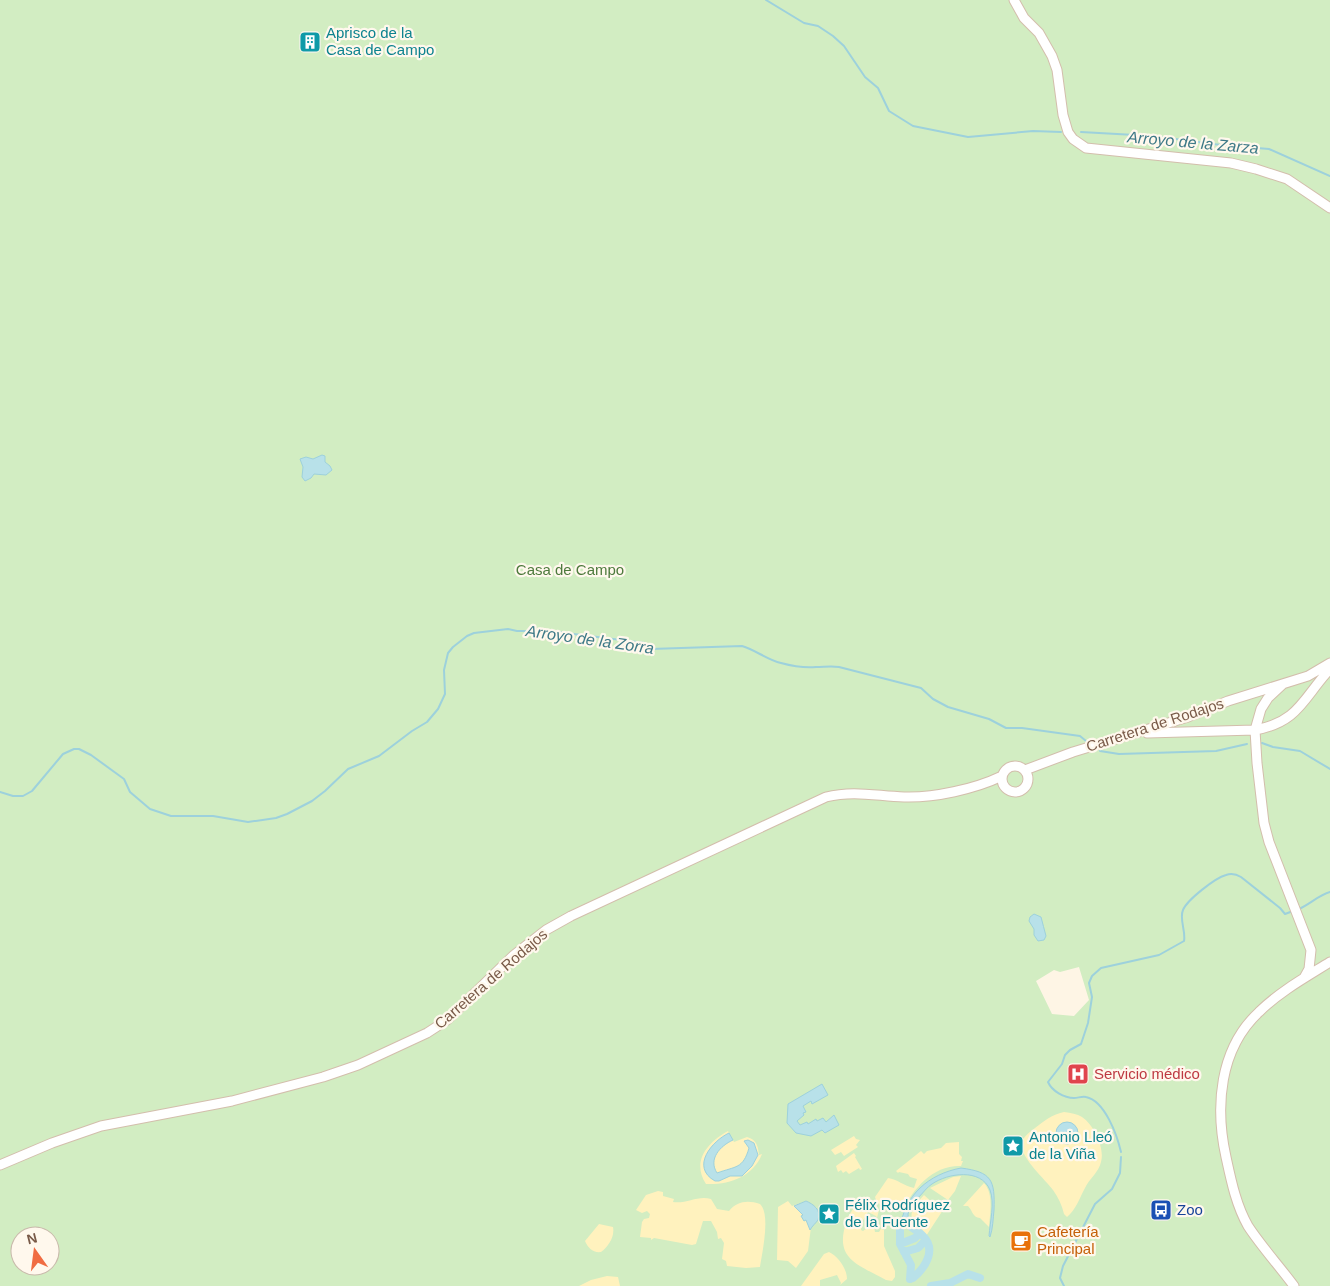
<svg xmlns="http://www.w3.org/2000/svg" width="1330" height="1286" font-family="Arial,sans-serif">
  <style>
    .green { fill: #d2edc2; fill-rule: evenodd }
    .sand { fill: #fff2be }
    .water { fill: #b8e1e9; stroke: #9dd1dc }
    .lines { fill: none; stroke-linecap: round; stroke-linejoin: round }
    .stream { stroke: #9dd1dc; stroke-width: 2 }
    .canal { stroke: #b8e1e9; stroke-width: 8 }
    .street-casing { stroke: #d3beac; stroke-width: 11 }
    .street { stroke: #fff; stroke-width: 9 }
    .labels { text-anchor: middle; stroke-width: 4.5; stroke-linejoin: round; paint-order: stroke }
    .culture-label { font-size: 15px; fill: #0d838f; stroke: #fff8ed; text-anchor: start }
    .park-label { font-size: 15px; fill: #4d7a3c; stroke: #fff8ed }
    .street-label { font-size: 15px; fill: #795a48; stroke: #fff8ed }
    .health-label { font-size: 15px; fill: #be3a42; stroke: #fff8ed; text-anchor: start }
    .transit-label { font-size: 15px; fill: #164399; stroke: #fff8ed; text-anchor: start }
    .food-label { font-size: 15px; fill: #c56008; stroke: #fff8ed; text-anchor: start }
    .water-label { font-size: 16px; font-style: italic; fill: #3d7987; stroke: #fff8ed }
  </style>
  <rect width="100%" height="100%" fill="#fef5e5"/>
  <!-- green -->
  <path class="green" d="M 0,0 L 1330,0 L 1330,1286 L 0,1286 ZM 1079,967 L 1089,1000 L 1074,1016 L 1052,1014 L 1036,981 L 1054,970 L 1060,972 ZM 20,1236 L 50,1236 L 50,1266 L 20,1266 Z"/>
  <!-- sand -->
  <path class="sand" d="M 1064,1112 C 1071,1113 1077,1114 1082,1117 C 1094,1125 1105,1148 1101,1162 C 1099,1172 1089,1179 1085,1188 C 1080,1197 1076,1210 1067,1217 L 1064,1214 C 1062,1205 1058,1197 1053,1190 C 1045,1179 1018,1156 1022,1142 C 1024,1136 1030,1132 1035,1128 C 1044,1121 1051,1115 1064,1112 Z
    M 728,1131 L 734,1142 L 747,1137 C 757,1140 758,1146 759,1155 L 762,1154 C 753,1177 729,1185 706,1184 C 691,1161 708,1142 728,1131 Z
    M 854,1136 L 856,1139 L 860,1140 L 856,1145 L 858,1147 L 844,1156 L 841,1152 L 835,1155 L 831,1150 Z
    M 959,1142 L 959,1154 L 962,1157 L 961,1161 L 963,1161 L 961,1166 C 933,1165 914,1188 902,1211 L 877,1203 L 875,1197 L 888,1178 C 897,1179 904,1186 914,1188 L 917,1179 L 910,1177 L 908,1174 L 899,1172 L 898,1173 L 896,1171 L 921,1151 L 924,1154 L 927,1151 L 941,1148 L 946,1143 Z
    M 854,1153 L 856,1156 L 855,1157 L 862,1169 L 860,1170 L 859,1168 L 849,1174 L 846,1171 L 843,1173 L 841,1170 L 838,1172 L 836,1166 Z
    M 961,1176 L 955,1191 L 948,1200 L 930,1188 L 953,1177 Z
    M 984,1183 C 994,1194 990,1213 989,1227 L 980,1218 C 972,1217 973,1211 968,1206 L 963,1206 Z
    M 658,1191 L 663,1192 L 663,1196 L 674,1199 L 673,1202 C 687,1204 698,1195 711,1199 L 717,1209 L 729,1211 C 737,1201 748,1200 760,1204 C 771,1214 762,1253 760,1267 L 746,1268 L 727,1266 L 726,1261 L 722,1259 L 724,1243 L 721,1238 L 718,1239 L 717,1232 L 711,1221 L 703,1221 L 696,1244 L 692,1245 L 654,1238 L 651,1240 L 651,1238 L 640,1237 L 642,1222 L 644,1219 L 649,1218 L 650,1214 L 647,1211 L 642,1213 L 636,1210 L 646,1195 Z
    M 924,1195 L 935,1205 L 939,1206 L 943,1210 L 926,1236 C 907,1218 907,1214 924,1195 Z
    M 865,1200 L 876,1205 L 879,1210 L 877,1218 L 876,1216 L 868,1212 L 862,1222 L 861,1230 L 863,1231 L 871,1225 L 874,1227 L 875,1232 L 879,1232 L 881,1229 L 884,1230 L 884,1246 L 895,1271 L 895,1277 L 892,1281 L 886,1280 C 857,1264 833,1259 847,1220 C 850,1212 856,1203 865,1200 Z
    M 788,1201 L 792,1206 L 806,1201 L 816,1207 L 818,1212 L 818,1219 L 811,1227 L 808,1251 L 796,1268 L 788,1261 L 777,1260 L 778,1207 Z
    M 599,1224 L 613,1227 C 615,1237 608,1247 601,1252 C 593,1253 588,1248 585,1241 Z
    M 829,1252 C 838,1256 847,1269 847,1279 L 840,1285 L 841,1283 L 837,1275 L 820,1280 L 820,1286 L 801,1286 L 824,1254 Z
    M 607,1276 L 618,1277 L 620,1286 L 579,1286 L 591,1280 Z"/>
  <!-- water -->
  <path class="water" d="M 322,455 L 325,456 L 325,462 L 330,466 L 332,470 L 326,475 L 314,474 L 311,478 L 305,481 L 302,477 L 303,467 L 300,459 L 306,457 L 313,459 Z
    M 1034,914 L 1041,917 C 1043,923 1044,930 1046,936 L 1044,940 L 1038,941 L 1034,935 L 1034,929 L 1029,921 L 1030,917 Z
    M 822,1084 L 828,1095 L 812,1104 L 811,1101 L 803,1106 L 806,1112 L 803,1113 L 804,1115 L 797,1121 L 800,1125 L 807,1122 L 808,1124 L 816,1119 L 817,1121 L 823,1118 L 826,1122 L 834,1115 L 839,1125 L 825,1133 L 822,1130 L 811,1136 L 796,1133 L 787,1123 L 788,1104 Z
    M1056 1133a11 11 0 1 1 22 0a11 11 0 1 1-22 0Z
    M 729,1133 L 733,1140 C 720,1146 708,1159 717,1173 C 736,1166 743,1169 749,1148 L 744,1141 L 748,1140 L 754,1143 L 758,1155 L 752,1166 L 742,1176 L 730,1176 L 719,1181 L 715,1181 C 690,1167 712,1141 729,1133 Z
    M 961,1168 C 992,1172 995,1180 994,1210 C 993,1219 993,1228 990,1237 L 989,1236 C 990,1222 995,1203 990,1190 C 981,1168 948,1173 932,1184 C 927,1187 923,1193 918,1198 C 915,1202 909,1208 908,1214 C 908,1218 909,1222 910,1226 L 900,1229 C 904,1195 929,1174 961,1168 Z
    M 806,1201 C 813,1204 822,1210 818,1220 C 816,1223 812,1226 810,1230 L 806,1220 L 804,1221 L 801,1216 L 803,1215 L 794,1206 Z"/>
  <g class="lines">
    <!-- stream -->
    <path class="stream" d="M 766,0 L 804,23 L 818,26 L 833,36 L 844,46 L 865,77 L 878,88 L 889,111 L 913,126 L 968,137 L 1033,131 L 1061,132
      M 1081,132 L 1153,136 L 1221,145 L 1269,149 L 1330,176
      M 1262,743 L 1273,747 L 1300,751 L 1330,769
      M 1100,751 L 1119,754 L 1216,751 L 1247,744
      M 0,792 L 13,796 L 23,796 L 32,791 L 63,754 L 74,749 L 79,749 L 91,755 L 124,779 L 130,792 L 150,809 L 171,816 L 213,816 L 248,822 L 276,818 L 287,814 L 312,801 L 325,791 L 348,769 L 379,756 L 412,731 L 427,722 L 438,709 L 445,694 L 444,670 L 448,653 L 453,647 L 467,636 L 474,633 L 508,629 L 517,631 L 550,631 L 645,643 L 651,649 L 742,646 C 756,650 767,660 781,663 C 792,666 805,668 816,667 C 824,667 831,666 839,667 L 921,688 L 933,699 L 948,707 L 989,719 L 1006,728 L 1022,728 L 1080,736 L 1086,741
      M 1299,909 C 1310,904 1319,895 1330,892
      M 1121,1152 C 1117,1135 1105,1101 1086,1097 C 1082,1096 1078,1098 1074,1098 C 1064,1098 1052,1091 1048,1082 L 1062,1064 L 1065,1055 L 1070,1050 L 1081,1044 L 1088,1023 L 1092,997 L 1089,983 L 1092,976 L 1101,968 L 1159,955 L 1184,941 C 1186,931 1179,919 1183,910 C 1187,900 1215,878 1226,875 C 1232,873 1236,874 1241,877 L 1280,908 L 1285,914 L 1293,911
      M 1064,1286 L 1060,1278 L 1063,1266 L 1095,1204 L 1112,1189 L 1120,1173 L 1121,1157"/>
    <!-- canal -->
    <path class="canal" d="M 910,1226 C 914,1229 919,1232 923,1236 C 937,1250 925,1268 913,1278
      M 900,1229 L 900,1244 L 911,1265 L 910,1279
      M 900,1244 L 915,1238 L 919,1234
      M 904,1252 L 918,1248 L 926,1240
      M 931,1286 L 950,1283 L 968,1274 L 980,1278"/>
    <!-- street casing -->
    <g class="street-casing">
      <path id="street" d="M 1014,0 L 1024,18 L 1039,33 L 1052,56 L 1057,70 L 1063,115 L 1068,132 L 1073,139 L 1086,148 L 1231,163 L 1256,169 L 1287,179 L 1330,208
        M 1283,684 L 1268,698 L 1261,709 L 1255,730 L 1257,763 L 1264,823 L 1269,842 L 1311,950 L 1309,969 L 1304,978
        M 1147,733 L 1255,730 C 1299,722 1303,698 1330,669
        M1002 779a13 13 0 1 1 26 0a13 13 0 1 1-26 0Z
        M 1025,770 L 1073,752 L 1188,717 L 1228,701 L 1308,676 L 1330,663
        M 0,1165 L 52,1143 L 101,1126 L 232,1101 L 323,1077 L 358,1065 L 427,1033 L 447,1020 L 514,955 L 546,930 L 571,916 L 826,797 C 854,790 876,796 904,797 C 934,798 975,789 1002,776
        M 1294,1286 C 1280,1267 1261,1246 1248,1226 C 1236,1205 1231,1180 1226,1157 C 1215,1107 1219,1049 1259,1012 C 1279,992 1306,977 1330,962"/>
    </g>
    <!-- street -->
    <use href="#street" class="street"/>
  </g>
  <!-- icons -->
  <defs>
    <g id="building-square" transform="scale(1.125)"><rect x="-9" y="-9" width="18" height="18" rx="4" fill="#0f9aa8" stroke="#fff8ed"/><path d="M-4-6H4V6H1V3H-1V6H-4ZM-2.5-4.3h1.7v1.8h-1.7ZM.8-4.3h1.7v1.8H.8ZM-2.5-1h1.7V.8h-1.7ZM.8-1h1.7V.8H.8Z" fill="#fff"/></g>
    <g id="hospital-square" transform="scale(1.125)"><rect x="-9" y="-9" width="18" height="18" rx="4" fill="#e0444e" stroke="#fff8ed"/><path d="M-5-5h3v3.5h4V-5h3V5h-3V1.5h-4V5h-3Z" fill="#fff"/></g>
    <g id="sight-square" transform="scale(1.125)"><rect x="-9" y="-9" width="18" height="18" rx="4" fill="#0f9aa8" stroke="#fff8ed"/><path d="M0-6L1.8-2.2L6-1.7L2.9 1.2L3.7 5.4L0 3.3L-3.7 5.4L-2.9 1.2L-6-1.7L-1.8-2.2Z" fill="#fff"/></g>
    <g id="bus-square" transform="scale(1.125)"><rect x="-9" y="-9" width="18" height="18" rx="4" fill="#1a4fb4" stroke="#fff8ed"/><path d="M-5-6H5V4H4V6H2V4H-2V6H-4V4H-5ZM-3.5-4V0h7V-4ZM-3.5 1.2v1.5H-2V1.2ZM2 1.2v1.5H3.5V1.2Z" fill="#fff"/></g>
    <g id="cafe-square" transform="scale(1.125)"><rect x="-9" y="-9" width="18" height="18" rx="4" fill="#e8710a" stroke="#fff8ed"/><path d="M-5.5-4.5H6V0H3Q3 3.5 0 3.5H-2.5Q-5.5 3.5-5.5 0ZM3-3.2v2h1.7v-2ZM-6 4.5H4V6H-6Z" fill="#fff"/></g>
  </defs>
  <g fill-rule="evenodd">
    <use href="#building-square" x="310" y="42"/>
    <use href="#hospital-square" x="1078" y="1074"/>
    <use href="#sight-square" x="1013" y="1146"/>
    <use href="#bus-square" x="1161" y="1210"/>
    <use href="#sight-square" x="829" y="1214"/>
    <use href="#cafe-square" x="1021" y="1241"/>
  </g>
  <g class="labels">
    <!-- culture labels -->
    <g class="culture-label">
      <text x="326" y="38">Aprisco de la<tspan x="326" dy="17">Casa de Campo</tspan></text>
      <text x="1029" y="1142">Antonio Lleó<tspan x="1029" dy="17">de la Viña</tspan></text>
      <text x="845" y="1210">Félix Rodríguez<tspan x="845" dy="17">de la Fuente</tspan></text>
    </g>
    <!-- park labels -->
    <g class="park-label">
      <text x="570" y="575">Casa de Campo</text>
    </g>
    <!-- street labels -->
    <g class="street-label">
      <text transform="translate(1155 725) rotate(-18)" y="5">Carretera de Rodajos</text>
      <text transform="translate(491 979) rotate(-41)" y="5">Carretera de Rodajos</text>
    </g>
    <!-- health labels -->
    <g class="health-label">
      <text x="1094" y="1079">Servicio médico</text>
    </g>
    <!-- transit labels -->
    <g class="transit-label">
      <text x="1177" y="1215">Zoo</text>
    </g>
    <!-- food labels -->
    <g class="food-label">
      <text x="1037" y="1237">Cafetería<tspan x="1037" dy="17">Principal</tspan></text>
    </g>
    <!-- water labels -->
    <g class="water-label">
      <text transform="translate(1193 142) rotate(5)" y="6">Arroyo de la Zarza</text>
      <text transform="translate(590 639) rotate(8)" y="6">Arroyo de la Zorra</text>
    </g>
  </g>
  <!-- north arrow -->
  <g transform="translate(35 1251) rotate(346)"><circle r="24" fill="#fff8ed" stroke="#c9b9ab"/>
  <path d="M0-4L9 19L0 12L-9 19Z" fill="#f06c42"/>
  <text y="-8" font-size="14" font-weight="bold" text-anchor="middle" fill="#795a48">N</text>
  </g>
</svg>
